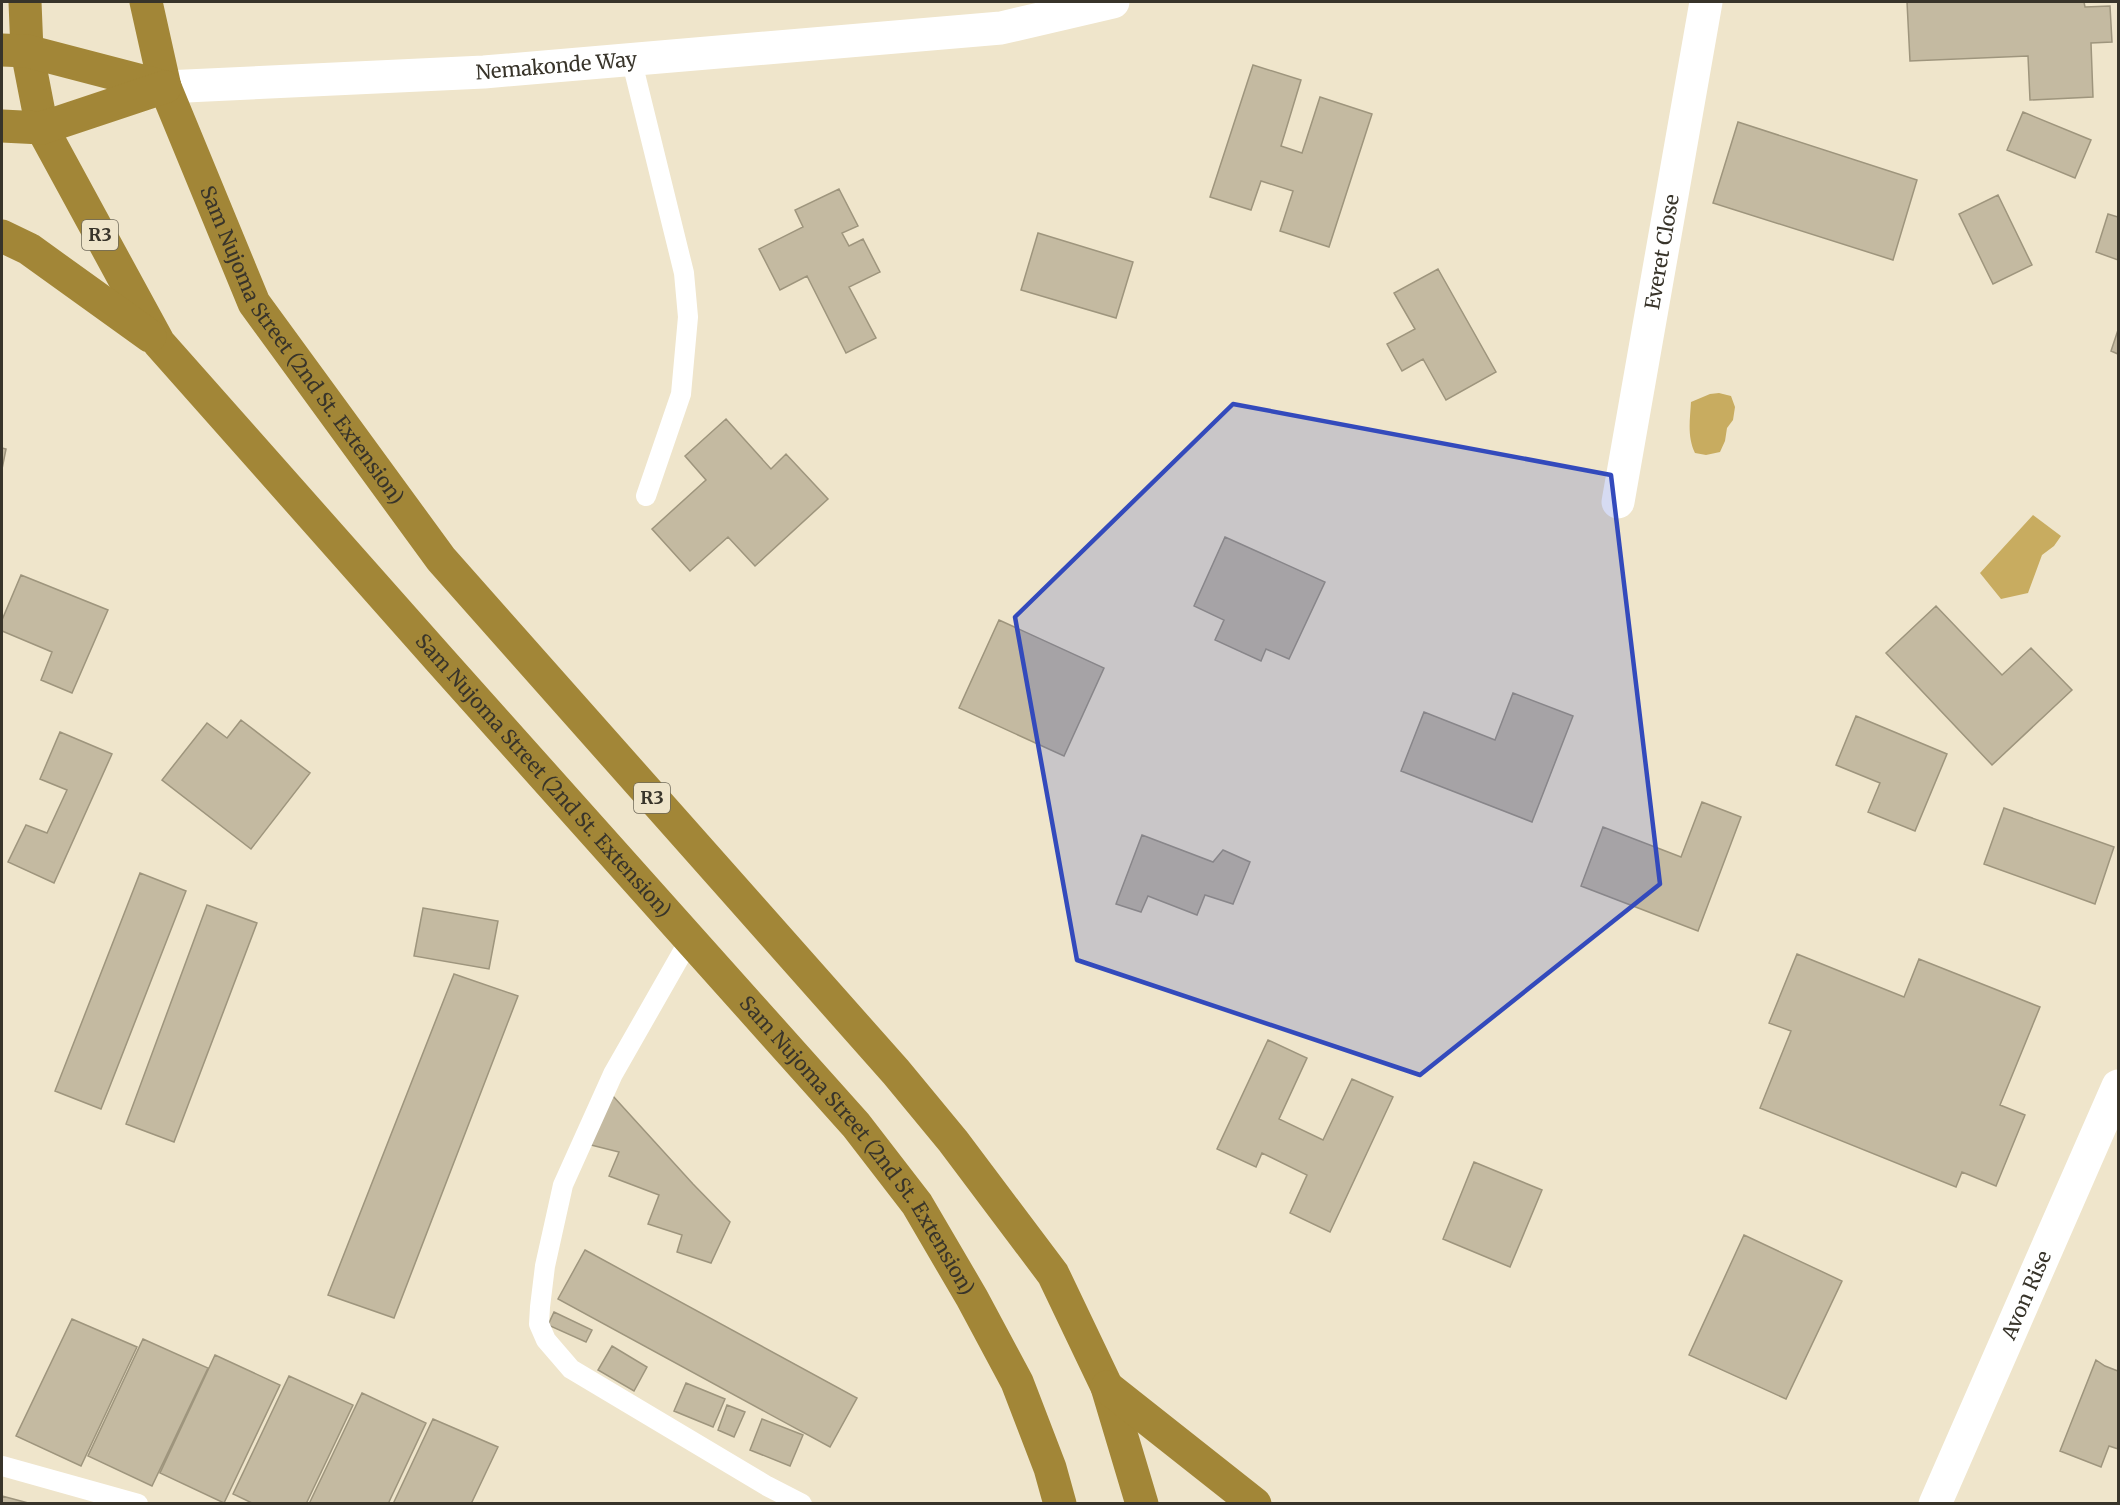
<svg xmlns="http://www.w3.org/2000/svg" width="2120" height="1505" font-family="Merriweather,serif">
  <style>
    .water { fill: #c8ac60 }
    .building { fill: #c4baa1; stroke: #9e957d; stroke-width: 1.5 }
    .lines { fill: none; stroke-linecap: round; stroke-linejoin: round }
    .lane { stroke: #fff; stroke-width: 20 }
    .street { stroke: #fff; stroke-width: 33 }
    .secondary { stroke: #fff; stroke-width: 33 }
    .highway { stroke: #a28637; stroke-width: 33 }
    .marked { fill: #334abc; fill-opacity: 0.2; stroke: #334abc; stroke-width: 4.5; stroke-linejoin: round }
    .labels { text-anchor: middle; stroke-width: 4.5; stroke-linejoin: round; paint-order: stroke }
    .shield { fill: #efe5cb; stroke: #6f695a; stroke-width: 1.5 }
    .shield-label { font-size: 18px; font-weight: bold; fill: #38342a }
    .street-label { font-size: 20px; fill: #38342a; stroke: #efe5cb }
  </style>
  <rect width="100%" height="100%" fill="#efe5cb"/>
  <!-- water -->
  <path class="water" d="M 1719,393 L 1731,396 L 1735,407 L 1733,420 L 1727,428 L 1725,441 L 1720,452 L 1706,455 L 1695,453 C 1687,436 1690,420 1691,402 L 1710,394 Z
    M 2033,515 L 2061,536 L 2054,546 L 2042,555 L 2028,593 L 2001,599 L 1980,573 Z"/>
  <!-- building -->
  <path class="building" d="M 1907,2 L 2084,2 L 2085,7 L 2110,6 L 2112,42 L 2091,43 L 2093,97 L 2030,100 L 2028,56 L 1910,61 Z
    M 1253,65 L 1301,80 L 1281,146 L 1302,153 L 1320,97 L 1372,114 L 1329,247 L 1280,231 L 1293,191 L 1261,181 L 1251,210 L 1210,197 Z
    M 2023,112 L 2091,140 L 2075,178 L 2007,150 Z
    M 1738,122 L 1917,180 L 1893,260 L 1713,203 Z
    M 839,189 L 858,226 L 842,233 L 849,246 L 863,239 L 880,272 L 849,287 L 876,338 L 846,353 L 807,276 L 780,290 L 759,249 L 803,227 L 795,210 Z
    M 1998,195 L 2032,265 L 1993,284 L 1959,214 Z
    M 2108,214 L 2118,217 L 2118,260 L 2096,252 Z
    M 1038,233 L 1133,262 L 1116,318 L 1021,290 Z
    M 1438,269 L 1496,372 L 1446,400 L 1423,359 L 1402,371 L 1387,344 L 1415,329 L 1394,293 Z
    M 2118,330 L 2118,354 L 2111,351 Z
    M 726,419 L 771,469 L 786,454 L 828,499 L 755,566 L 728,537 L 690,571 L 652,529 L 706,480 L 685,456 Z
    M 2,448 L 6,449 L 2,469 Z
    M 1225,537 L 1325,582 L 1289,659 L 1266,649 L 1261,661 L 1215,640 L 1224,620 L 1194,606 Z
    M 21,575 L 108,610 L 72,693 L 41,680 L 52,652 L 2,631 L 2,620 Z
    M 1936,606 L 2002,675 L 2031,648 L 2072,690 L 1992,765 L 1886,653 Z
    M 999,620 L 1104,668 L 1064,756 L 959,708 Z
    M 1513,693 L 1573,716 L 1532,822 L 1401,771 L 1424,712 L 1495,740 Z
    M 1856,716 L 1947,754 L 1915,831 L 1868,812 L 1880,783 L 1836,765 Z
    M 241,720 L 310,773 L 251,849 L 162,780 L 207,723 L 227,738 Z
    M 60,732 L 112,754 L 54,883 L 8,862 L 26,825 L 47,833 L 67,790 L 40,779 Z
    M 1702,802 L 1741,817 L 1698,931 L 1581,886 L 1603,827 L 1681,857 Z
    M 2004,808 L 2114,847 L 2095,904 L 1984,864 Z
    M 1142,835 L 1213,862 L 1223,850 L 1250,862 L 1233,904 L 1205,895 L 1197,915 L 1148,896 L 1141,912 L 1116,904 Z
    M 140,873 L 186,891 L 101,1109 L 55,1091 Z
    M 207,905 L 257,923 L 174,1142 L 126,1124 Z
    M 423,908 L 498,921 L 489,969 L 414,956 Z
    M 1797,954 L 1904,997 L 1919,959 L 2040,1007 L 2000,1105 L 2025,1115 L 1996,1186 L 1962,1172 L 1956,1187 L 1760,1108 L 1791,1031 L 1769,1023 Z
    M 454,974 L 518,996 L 394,1318 L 328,1295 Z
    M 1268,1040 L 1307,1058 L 1279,1119 L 1323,1140 L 1352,1079 L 1393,1097 L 1330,1232 L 1290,1213 L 1307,1175 L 1262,1153 L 1256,1167 L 1217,1149 Z
    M 612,1095 L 693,1184 L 730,1222 L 711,1263 L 677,1252 L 682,1235 L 648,1224 L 659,1195 L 609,1176 L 619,1152 L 587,1144 Z
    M 1474,1162 L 1542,1190 L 1510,1267 L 1443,1239 Z
    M 1744,1235 L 1842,1281 L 1786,1399 L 1689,1355 Z
    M 585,1250 L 857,1398 L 830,1447 L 558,1299 Z
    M 554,1312 L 592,1330 L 586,1342 L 548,1325 Z
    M 72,1319 L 137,1347 L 81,1466 L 16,1436 Z
    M 143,1339 L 208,1368 L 152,1486 L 88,1456 Z
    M 612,1346 L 647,1367 L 634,1391 L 598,1370 Z
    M 215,1355 L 280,1385 L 224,1503 L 160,1473 Z
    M 2096,1360 L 2105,1366 L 2118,1371 L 2118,1449 L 2109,1446 L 2101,1467 L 2060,1451 Z
    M 289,1376 L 353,1405 L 306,1504 L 254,1504 L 233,1494 Z
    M 686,1383 L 725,1399 L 713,1427 L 674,1411 Z
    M 362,1393 L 426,1423 L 388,1504 L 309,1504 Z
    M 727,1405 L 745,1412 L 734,1437 L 718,1430 Z
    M 433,1419 L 498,1447 L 471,1504 L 393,1504 Z
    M 762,1419 L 803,1435 L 790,1466 L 750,1450 Z
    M 2,1496 L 32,1504 L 2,1504 Z"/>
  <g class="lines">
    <!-- lane -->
    <path class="lane" d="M 631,58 L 684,273 L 688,317 L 681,394 L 646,496
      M 690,939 L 613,1074 L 563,1185 L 545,1266 L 540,1307 L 539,1324 L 546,1340 L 571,1369 L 767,1486 L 802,1504
      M 2,1466 L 138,1504"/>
    <!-- street -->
    <g class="street">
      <path id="s1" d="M 1618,502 L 1706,2"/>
      <path id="s2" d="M 1935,1504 L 2118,1086"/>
    </g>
    <!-- secondary -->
    <path class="secondary" id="s3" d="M 165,87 L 484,72 L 1001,28 L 1113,2"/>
    <!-- highway -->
    <g class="highway">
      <path id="s4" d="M 25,2 L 27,51 L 42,128 L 159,343 L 440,660 L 856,1125 L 917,1204 L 972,1298 L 1017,1382 L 1050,1468 L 1060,1504"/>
      <path id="s5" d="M 146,2 L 165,87 L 254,303 L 441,559 L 896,1072 L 953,1141 L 1053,1274 L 1107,1387 L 1142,1504"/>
      <path d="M 2,50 L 27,51 L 165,87"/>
      <path d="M 2,126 L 42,128 L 165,87"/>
      <path d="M 2,236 L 29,249 L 150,336"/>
      <path d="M 1107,1387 L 1255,1504"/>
    </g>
  </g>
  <!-- marked area -->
  <path class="marked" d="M 1233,404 L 1611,475 L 1660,884 L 1420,1075 L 1077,960 L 1015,617 Z"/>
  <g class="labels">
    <!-- shield labels -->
    <g class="shield">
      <rect x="82" y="220" width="36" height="30" rx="4.5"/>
      <rect x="634" y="783" width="36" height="30" rx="4.5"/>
    </g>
    <g class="shield-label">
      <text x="100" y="241">R3</text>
      <text x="652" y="804">R3</text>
    </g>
    <!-- street labels -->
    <g class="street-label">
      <text dy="7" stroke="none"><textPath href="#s3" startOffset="392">Nemakonde Way</textPath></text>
      <text dy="7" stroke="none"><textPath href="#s1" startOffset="254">Everet Close</textPath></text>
      <text dy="7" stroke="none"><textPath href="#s5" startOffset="381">Sam Nujoma Street (2nd St. Extension)</textPath></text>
      <text dy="7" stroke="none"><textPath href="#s4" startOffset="951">Sam Nujoma Street (2nd St. Extension)</textPath></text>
      <text dy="7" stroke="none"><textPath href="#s4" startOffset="1437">Sam Nujoma Street (2nd St. Extension)</textPath></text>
      <text dy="7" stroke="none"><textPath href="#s2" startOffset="228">Avon Rise</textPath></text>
    </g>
  </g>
  <!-- border -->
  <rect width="2120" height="1505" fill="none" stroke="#38342a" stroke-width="6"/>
</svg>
